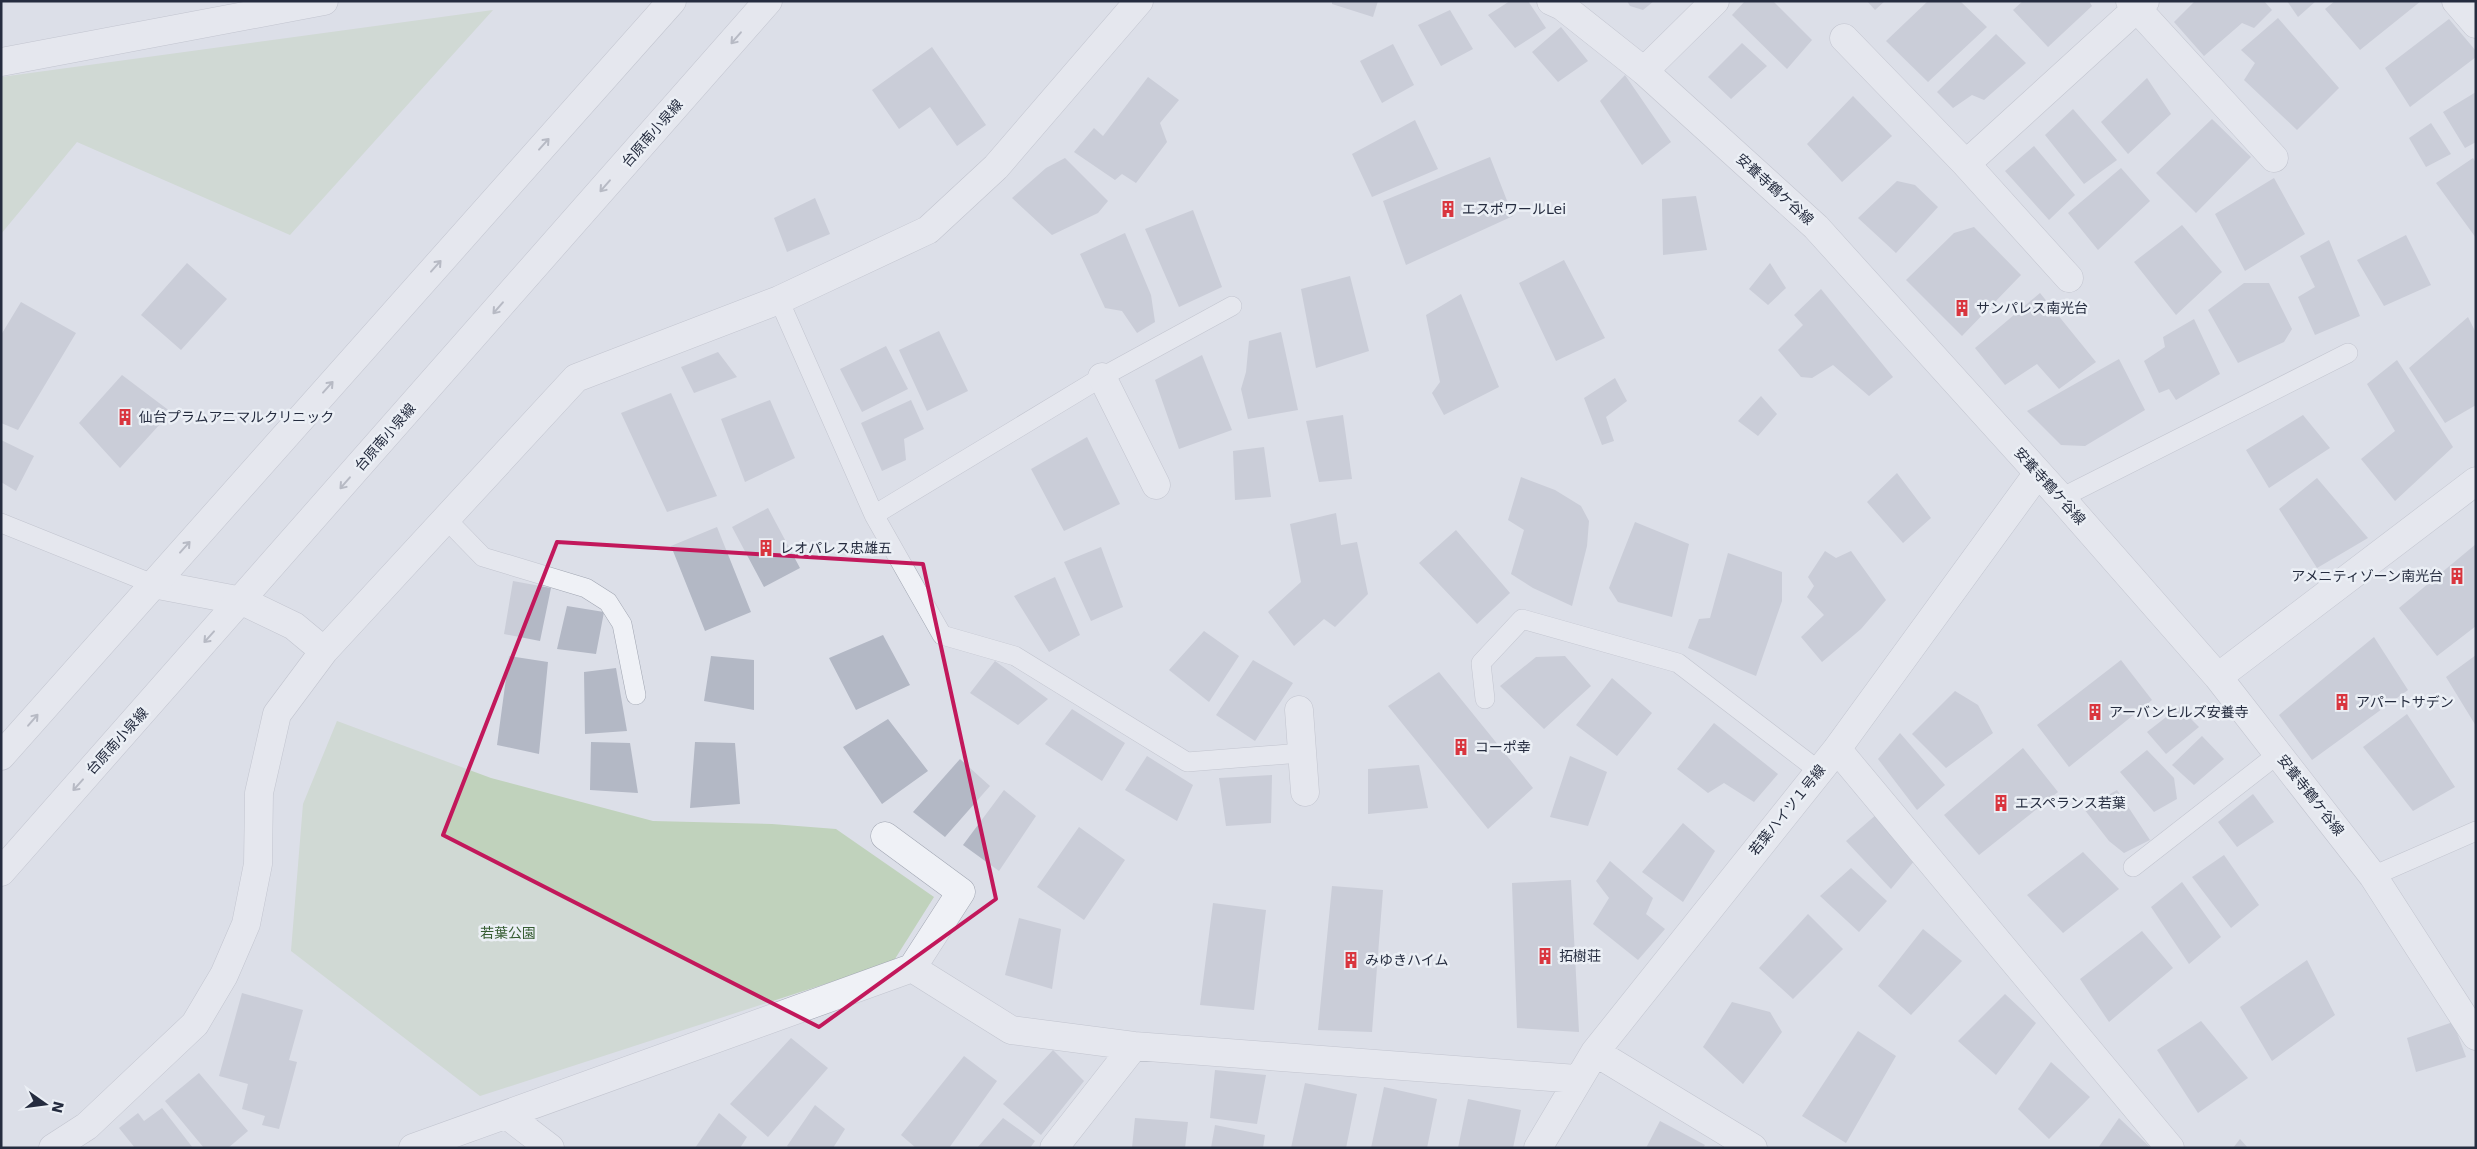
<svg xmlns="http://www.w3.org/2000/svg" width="2477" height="1149" font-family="'DejaVu Sans','Noto Sans JP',sans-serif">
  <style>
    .green { fill: #c0d2bc }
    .building { fill: #b3b8c5 }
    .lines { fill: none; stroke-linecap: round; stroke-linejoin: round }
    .service-casing { stroke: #a1a6b2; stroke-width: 20 }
    .minor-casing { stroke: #a1a6b2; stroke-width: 29 }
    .tertiary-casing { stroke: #a1a6b2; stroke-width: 29 }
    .service { stroke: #eff1f6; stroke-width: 19 }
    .minor { stroke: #eff1f6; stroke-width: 28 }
    .tertiary { stroke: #eff1f6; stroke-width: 28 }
    .oneway { stroke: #8a8e9a }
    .marked { fill: none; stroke: #c2185b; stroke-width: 4; stroke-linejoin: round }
    .labels { text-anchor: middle; stroke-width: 5; stroke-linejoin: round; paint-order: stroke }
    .street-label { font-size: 14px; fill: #252c3f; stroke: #ebeff5 }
    .poi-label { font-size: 14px; fill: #252c3f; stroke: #ebeff5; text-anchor: start }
    .park-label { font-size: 14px; fill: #355c31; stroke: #ebeff5 }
  </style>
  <rect width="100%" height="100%" fill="#dcdfe8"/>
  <!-- green -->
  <path class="green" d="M 493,10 L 290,235 L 77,142 L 1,234 L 1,77 Z
    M 337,721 L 491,778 L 653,821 L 772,824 L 836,829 L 934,897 L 893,962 L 480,1096 L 291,951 L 303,804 Z"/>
  <!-- building -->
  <path class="building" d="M 1332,1 L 1378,1 L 1373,17 L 1332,4 Z
    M 1510,1 L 1528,1 L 1546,28 L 1515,48 L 1488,15 Z
    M 1627,1 L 1654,1 L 1643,10 L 1630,6 Z
    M 1745,1 L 1773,1 L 1812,40 L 1787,69 L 1732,15 Z
    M 1867,1 L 1885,1 L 1875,10 Z
    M 1928,1 L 1960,1 L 1987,27 L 1928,82 L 1886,41 Z
    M 2023,1 L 2089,1 L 2092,6 L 2048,47 L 2013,10 Z
    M 2195,1 L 2264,1 L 2272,10 L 2254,28 L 2242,23 L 2204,56 L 2174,22 Z
    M 2287,1 L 2316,1 L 2298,17 Z
    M 2335,1 L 2421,1 L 2360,50 L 2325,9 Z
    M 1450,10 L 1473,49 L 1441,66 L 1418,25 Z
    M 2278,18 L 2339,88 L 2297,130 L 2244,80 L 2255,63 L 2241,50 Z
    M 2449,19 L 2476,51 L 2476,57 L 2410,107 L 2385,68 Z
    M 1561,27 L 1588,61 L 1558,82 L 1532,52 Z
    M 1996,34 L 2026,63 L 1984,100 L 1972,95 L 1953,108 L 1937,92 Z
    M 1742,43 L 1767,66 L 1731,99 L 1708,77 Z
    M 1393,44 L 1414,85 L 1382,103 L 1360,61 Z
    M 932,47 L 986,125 L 957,146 L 930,107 L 899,129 L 872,90 Z
    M 1625,75 L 1671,142 L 1642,165 L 1600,101 Z
    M 1148,77 L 1179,100 L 1160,123 L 1167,142 L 1136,183 L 1122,174 L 1115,180 L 1074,152 L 1094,128 L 1103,136 Z
    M 2147,78 L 2171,114 L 2128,154 L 2101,122 Z
    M 2476,92 L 2476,142 L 2465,148 L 2443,112 Z
    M 1853,96 L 1892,136 L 1842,182 L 1807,144 Z
    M 2073,109 L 2117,160 L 2084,184 L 2045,135 Z
    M 2212,119 L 2251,157 L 2196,213 L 2156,173 Z
    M 1415,120 L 1438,169 L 1372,197 L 1352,154 Z
    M 2431,123 L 2451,154 L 2426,167 L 2409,138 Z
    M 2034,146 L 2075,195 L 2049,220 L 2005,171 Z
    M 1490,157 L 1513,216 L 1406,265 L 1383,201 Z
    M 1065,158 L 1108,201 L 1098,213 L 1052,235 L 1012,198 L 1046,168 Z
    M 2473,158 L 2476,163 L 2476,238 L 2436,183 Z
    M 2121,168 L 2150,201 L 2098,250 L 2068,213 Z
    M 2274,178 L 2305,234 L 2245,271 L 2215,214 Z
    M 1897,181 L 1915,185 L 1938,207 L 1896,253 L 1858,218 Z
    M 1696,196 L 1707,250 L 1663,255 L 1662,199 Z
    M 815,198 L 830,234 L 787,252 L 774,218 Z
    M 1193,210 L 1222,287 L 1179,307 L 1145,229 Z
    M 2182,225 L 2222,272 L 2176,315 L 2134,262 Z
    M 1974,227 L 2021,275 L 1962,336 L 1906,280 L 1954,233 Z
    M 1125,233 L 1151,295 L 1155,322 L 1137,333 L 1122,311 L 1105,308 L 1080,254 Z
    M 2406,235 L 2431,285 L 2384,306 L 2357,260 Z
    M 2329,240 L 2360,316 L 2315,335 L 2298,297 L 2315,287 L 2300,256 Z
    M 1564,260 L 1605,338 L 1556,361 L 1519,283 Z
    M 187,263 L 227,299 L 181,350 L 141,315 Z
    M 1770,263 L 1786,288 L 1768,305 L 1749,289 Z
    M 1350,276 L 1369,351 L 1316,368 L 1301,289 Z
    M 2244,283 L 2269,283 L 2292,329 L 2284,342 L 2238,363 L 2208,310 Z
    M 1821,289 L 1893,377 L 1869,396 L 1833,365 L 1812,378 L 1801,377 L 1778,350 L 1803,325 L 1794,315 Z
    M 2040,293 L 2096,362 L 2059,389 L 2037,364 L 2005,385 L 1975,348 Z
    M 1461,294 L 1499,387 L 1444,415 L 1432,393 L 1440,382 L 1426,315 Z
    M 21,302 L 76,333 L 18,430 L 1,423 L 1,335 Z
    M 2468,317 L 2476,333 L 2476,405 L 2445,423 L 2409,368 Z
    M 2194,319 L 2220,374 L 2176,400 L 2169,389 L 2159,393 L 2144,361 L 2165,347 L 2163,337 Z
    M 939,331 L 968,391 L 927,411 L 899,350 Z
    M 1281,332 L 1298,410 L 1248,419 L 1241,389 L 1246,372 L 1249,341 Z
    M 886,346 L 908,389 L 862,412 L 840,369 Z
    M 718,352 L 737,377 L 694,393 L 681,367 Z
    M 1202,355 L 1232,430 L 1179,449 L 1155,380 Z
    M 2119,359 L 2145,410 L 2085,446 L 2061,445 L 2027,411 Z
    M 2397,360 L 2453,447 L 2395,501 L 2361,459 L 2395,431 L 2367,384 Z
    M 122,375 L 171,412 L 120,468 L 79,423 Z
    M 1615,378 L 1627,401 L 1606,417 L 1614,441 L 1602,445 L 1584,398 Z
    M 671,393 L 717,496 L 667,512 L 621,413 Z
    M 1761,396 L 1777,414 L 1758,436 L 1738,421 Z
    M 770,400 L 795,458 L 745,482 L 721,419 Z
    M 911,400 L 924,429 L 904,439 L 906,460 L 882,471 L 861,423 Z
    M 1343,415 L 1352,479 L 1319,482 L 1306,421 Z
    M 2303,415 L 2330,448 L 2269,488 L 2246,450 Z
    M 1087,437 L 1120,504 L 1064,531 L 1031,469 Z
    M 1,440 L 34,456 L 16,491 L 1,482 Z
    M 1264,447 L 1271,497 L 1235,500 L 1233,451 Z
    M 1897,473 L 1931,518 L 1903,543 L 1867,502 Z
    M 1521,477 L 1555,490 L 1581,506 L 1589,521 L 1587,546 L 1572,606 L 1533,588 L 1511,574 L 1524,530 L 1508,520 Z
    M 2317,478 L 2368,538 L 2317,568 L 2279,509 Z
    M 768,508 L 800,568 L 764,587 L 732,527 Z
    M 1336,513 L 1341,545 L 1357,542 L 1368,594 L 1335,627 L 1324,619 L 1294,646 L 1268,612 L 1301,582 L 1290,524 Z
    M 1635,522 L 1689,544 L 1672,617 L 1618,602 L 1609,588 Z
    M 717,527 L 751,612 L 705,631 L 671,546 Z
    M 1456,530 L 1510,593 L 1477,624 L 1419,563 Z
    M 2476,544 L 2476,626 L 2437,656 L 2399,608 Z
    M 1101,547 L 1123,607 L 1091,621 L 1064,562 Z
    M 1825,551 L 1836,558 L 1851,551 L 1886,600 L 1861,629 L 1822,662 L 1801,637 L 1824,615 L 1807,597 L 1814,586 L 1808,577 Z
    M 1728,553 L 1782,572 L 1782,601 L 1756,676 L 1688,648 L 1699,619 L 1710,618 Z
    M 1055,577 L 1080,635 L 1049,652 L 1014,596 Z
    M 513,581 L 551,588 L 540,641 L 504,634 Z
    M 567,606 L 604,612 L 596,654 L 557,649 Z
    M 1204,631 L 1239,656 L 1209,702 L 1169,670 Z
    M 883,635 L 910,685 L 856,710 L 829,658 Z
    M 2374,637 L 2408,690 L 2312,760 L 2279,715 Z
    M 2476,655 L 2476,726 L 2446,677 Z
    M 509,656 L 548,662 L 539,754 L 497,745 Z
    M 711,656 L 754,660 L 754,710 L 704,701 Z
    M 1565,656 L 1591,686 L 1544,729 L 1500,686 L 1536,657 Z
    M 1253,660 L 1293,683 L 1255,741 L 1216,715 Z
    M 2121,660 L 2152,700 L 2069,767 L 2037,725 Z
    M 995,661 L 1048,699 L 1018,725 L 970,693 Z
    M 616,668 L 627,731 L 585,734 L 584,672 Z
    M 1439,672 L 1533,788 L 1488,829 L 1388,706 Z
    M 1612,678 L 1652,713 L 1617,756 L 1576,725 Z
    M 1955,691 L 1978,705 L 1993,733 L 1946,768 L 1912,734 Z
    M 2179,707 L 2199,727 L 2166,754 L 2147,732 Z
    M 1072,709 L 1125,743 L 1102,781 L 1045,744 Z
    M 2407,714 L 2455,787 L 2413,811 L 2363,747 Z
    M 888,719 L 928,771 L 882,804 L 843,747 Z
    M 1714,723 L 1778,774 L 1754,802 L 1724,783 L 1708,793 L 1677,769 Z
    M 1900,733 L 1945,785 L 1917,810 L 1878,759 Z
    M 2202,736 L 2224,759 L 2194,785 L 2172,765 Z
    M 591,742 L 630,743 L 638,793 L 590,790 Z
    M 695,742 L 735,743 L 740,804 L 690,808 Z
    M 2023,748 L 2058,792 L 1979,855 L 1944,815 Z
    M 2147,750 L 2174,778 L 2177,799 L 2154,812 L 2120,772 Z
    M 1147,756 L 1193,785 L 1177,821 L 1125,790 Z
    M 1570,756 L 1607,772 L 1588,826 L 1550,817 Z
    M 960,759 L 990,786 L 945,837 L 913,812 Z
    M 1419,765 L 1428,808 L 1368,814 L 1368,769 Z
    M 1272,775 L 1271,823 L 1226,826 L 1219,778 Z
    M 1004,790 L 1036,816 L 999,871 L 963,845 Z
    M 2117,790 L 2150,840 L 2124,853 L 2109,841 L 2084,809 Z
    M 2253,794 L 2274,822 L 2237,847 L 2218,822 Z
    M 1877,814 L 1915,860 L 1891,889 L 1846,841 Z
    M 1683,823 L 1715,851 L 1683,902 L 1642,872 Z
    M 1079,827 L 1125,860 L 1084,920 L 1037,887 Z
    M 2083,852 L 2119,889 L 2063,933 L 2027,895 Z
    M 2224,855 L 2259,905 L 2231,928 L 2192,877 Z
    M 1610,861 L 1653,898 L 1646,914 L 1665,929 L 1638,960 L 1593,924 L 1609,898 L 1596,881 Z
    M 1851,868 L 1887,901 L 1859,932 L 1820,896 Z
    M 1571,880 L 1579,1032 L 1517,1028 L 1512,883 Z
    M 2182,882 L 2221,937 L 2189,964 L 2151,907 Z
    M 1332,886 L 1383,890 L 1372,1032 L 1318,1030 Z
    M 1213,903 L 1266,910 L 1254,1010 L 1200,1005 Z
    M 1808,914 L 1843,949 L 1793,999 L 1759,968 Z
    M 1019,918 L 1061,929 L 1052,989 L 1005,975 Z
    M 1923,929 L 1962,961 L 1911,1015 L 1878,986 Z
    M 2142,931 L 2173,968 L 2109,1022 L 2080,979 Z
    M 2307,960 L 2335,1015 L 2272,1061 L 2240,1007 Z
    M 242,993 L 303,1010 L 289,1060 L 297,1062 L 279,1129 L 262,1125 L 265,1116 L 242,1109 L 248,1084 L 219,1076 Z
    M 2005,994 L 2036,1023 L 1996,1075 L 1958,1041 Z
    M 1732,1002 L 1770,1012 L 1782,1032 L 1743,1084 L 1703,1047 Z
    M 2201,1021 L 2248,1078 L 2198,1113 L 2157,1050 Z
    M 2453,1022 L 2466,1057 L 2416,1072 L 2407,1038 Z
    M 1858,1031 L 1896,1056 L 1846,1143 L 1802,1116 Z
    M 791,1038 L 828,1068 L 768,1137 L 730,1104 Z
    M 1053,1050 L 1084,1081 L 1041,1135 L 1003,1104 Z
    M 964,1056 L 997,1081 L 949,1148 L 916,1148 L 901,1135 Z
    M 2051,1062 L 2090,1097 L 2049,1139 L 2018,1109 Z
    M 1215,1070 L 1266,1075 L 1257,1124 L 1210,1118 Z
    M 199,1073 L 248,1131 L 228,1148 L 204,1148 L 165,1101 Z
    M 1305,1083 L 1357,1094 L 1346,1148 L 1291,1148 Z
    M 1384,1087 L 1437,1099 L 1427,1148 L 1371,1148 Z
    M 1468,1099 L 1521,1110 L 1513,1148 L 1458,1148 Z
    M 815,1105 L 845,1129 L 833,1148 L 789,1148 L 787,1146 Z
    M 162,1108 L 193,1148 L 135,1148 L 119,1128 L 138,1113 L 144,1121 Z
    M 719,1113 L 747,1137 L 740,1148 L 695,1148 Z
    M 1003,1118 L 1035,1141 L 1030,1148 L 977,1148 Z
    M 1135,1118 L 1188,1122 L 1185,1148 L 1132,1148 Z
    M 2119,1118 L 2150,1147 L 2149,1148 L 2098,1148 Z
    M 1660,1121 L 1705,1145 L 1703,1148 L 1646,1148 Z
    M 1215,1125 L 1265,1135 L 1263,1148 L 1211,1148 Z
    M 2240,1139 L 2248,1148 L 2233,1148 Z"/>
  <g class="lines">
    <!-- service casing -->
    <g class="service-casing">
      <path id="service" d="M 779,300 L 874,515 L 942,635 L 1015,656 L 1187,762 L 1301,753
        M 2061,498 L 2348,353
        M 874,515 L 1102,377 L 1232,306
        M 446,519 L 483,557 L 586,588 L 608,602 L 622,624 L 636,695
        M 1,523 L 153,584
        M 1485,699 L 1481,663 L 1522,619 L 1678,663 L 1819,771
        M 2133,867 L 2278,754
        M 2373,876 L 2476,831"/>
    </g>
    <!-- minor casing -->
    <g class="minor-casing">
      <path id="minor" d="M 1551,1 L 1562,6 L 1644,71 L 1816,227 L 2061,498 L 2218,677 L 2373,876 L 2476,1036
        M 2130,1 L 2274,158
        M 2456,1 L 2476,24
        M 1844,38 L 1966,164 L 2069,278
        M 1,62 L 324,1
        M 1644,71 L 1715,1
        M 1966,164 L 2145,1
        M 1102,377 L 1156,485
        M 153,584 L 242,601 L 294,626 L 324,651
        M 2218,677 L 2476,481
        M 1299,710 L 1305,792
        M 1837,749 L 2170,1148
        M 885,836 L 961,892 L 912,968 L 1011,1030 L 1134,1046 L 1577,1079
        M 1595,1052 L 1753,1148
        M 507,1115 L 550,1148
        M 53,1148 L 87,1126 L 195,1024 L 224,975 L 246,924 L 258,864 L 259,793 L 277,714 L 324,651 L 576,378 L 779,300 L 928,230 L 996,167 L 1139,1
        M 413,1148 L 912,968
        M 1054,1148 L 1134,1046
        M 1538,1148 L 1595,1052 L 1837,749 L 2038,473"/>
    </g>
    <!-- tertiary casing -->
    <g class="tertiary-casing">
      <path id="tertiary" d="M 1,756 L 672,1
        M 1,872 L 768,1"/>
    </g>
    <!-- service -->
    <use href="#service" class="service"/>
    <!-- minor -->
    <use href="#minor" class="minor"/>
    <!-- tertiary -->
    <use href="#tertiary" class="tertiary"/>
  </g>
  <!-- one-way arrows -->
  <defs><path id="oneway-shaft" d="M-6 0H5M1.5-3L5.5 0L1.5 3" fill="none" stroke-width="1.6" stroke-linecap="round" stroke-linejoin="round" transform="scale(1.25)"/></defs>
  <g class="oneway">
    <use href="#oneway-shaft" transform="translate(736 38) rotate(131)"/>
    <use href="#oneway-shaft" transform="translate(544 144) rotate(-48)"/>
    <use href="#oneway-shaft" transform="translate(605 186) rotate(131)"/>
    <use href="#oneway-shaft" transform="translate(436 266) rotate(-48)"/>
    <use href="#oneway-shaft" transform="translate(498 308) rotate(131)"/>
    <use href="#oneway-shaft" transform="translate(328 387) rotate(-48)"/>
    <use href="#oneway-shaft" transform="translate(345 483) rotate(131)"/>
    <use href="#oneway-shaft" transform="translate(185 547) rotate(-48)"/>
    <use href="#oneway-shaft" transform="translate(209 637) rotate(132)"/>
    <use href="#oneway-shaft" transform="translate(33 720) rotate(-49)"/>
    <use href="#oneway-shaft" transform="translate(78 785) rotate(132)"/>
  </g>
  <!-- marked area -->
  <path d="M0 0H2477V1149H0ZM 557,542 L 923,564 L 996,899 L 819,1027 L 443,835 Z" fill="#dcdfe8" fill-opacity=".55" fill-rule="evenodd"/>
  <path class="marked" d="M 557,542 L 923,564 L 996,899 L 819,1027 L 443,835 Z"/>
  <!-- icons -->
  <defs>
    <g id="building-bare" transform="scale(1.35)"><path d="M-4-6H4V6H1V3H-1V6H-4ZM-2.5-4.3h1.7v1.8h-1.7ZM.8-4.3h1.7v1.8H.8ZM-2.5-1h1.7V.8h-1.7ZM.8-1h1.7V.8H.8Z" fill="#d9353e" stroke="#ebeff5" stroke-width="2.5" paint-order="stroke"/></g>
  </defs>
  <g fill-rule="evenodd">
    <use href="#building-bare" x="1448" y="209"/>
    <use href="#building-bare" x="1962" y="308"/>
    <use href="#building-bare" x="125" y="417"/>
    <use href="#building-bare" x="766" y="548"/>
    <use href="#building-bare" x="2457" y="576"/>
    <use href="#building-bare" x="2342" y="702"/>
    <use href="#building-bare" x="2095" y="712"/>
    <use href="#building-bare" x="1461" y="747"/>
    <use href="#building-bare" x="2001" y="803"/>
    <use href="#building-bare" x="1545" y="956"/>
    <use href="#building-bare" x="1351" y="960"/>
  </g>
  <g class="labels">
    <!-- street labels -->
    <g class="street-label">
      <text transform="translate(652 133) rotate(-49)" y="5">台原南小泉線</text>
      <text transform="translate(1775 189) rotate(42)" y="5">安養寺鶴ケ谷線</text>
      <text transform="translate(385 437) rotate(-49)" y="5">台原南小泉線</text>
      <text transform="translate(2050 486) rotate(48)" y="5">安養寺鶴ケ谷線</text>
      <text transform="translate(117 741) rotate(-48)" y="5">台原南小泉線</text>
      <text transform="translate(2311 795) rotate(52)" y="5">安養寺鶴ケ谷線</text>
      <text transform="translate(1787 810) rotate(-51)" y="5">若葉ハイツ１号線</text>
    </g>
    <!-- poi labels -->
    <g class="poi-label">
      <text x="1462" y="214">エスポワールLei</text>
      <text x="1976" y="313">サンパレス南光台</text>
      <text x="139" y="422">仙台プラムアニマルクリニック</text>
      <text x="780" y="553">レオパレス忠雄五</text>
      <text x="2443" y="581" text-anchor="end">アメニティゾーン南光台</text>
      <text x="2356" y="707">アパートサデン</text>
      <text x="2109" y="717">アーバンヒルズ安養寺</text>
      <text x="1475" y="752">コーポ幸</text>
      <text x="2015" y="808">エスペランス若葉</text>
      <text x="1559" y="961">拓樹荘</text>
      <text x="1365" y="965">みゆきハイム</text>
    </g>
    <!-- park labels -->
    <g class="park-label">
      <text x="508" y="938">若葉公園</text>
    </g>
  </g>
  <!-- border -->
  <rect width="2477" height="1149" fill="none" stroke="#252c3f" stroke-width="5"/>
  <!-- north arrow -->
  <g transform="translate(45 1104) rotate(104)" stroke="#ebeff5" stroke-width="4" paint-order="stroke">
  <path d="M0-4L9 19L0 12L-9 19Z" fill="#252c3f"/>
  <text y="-8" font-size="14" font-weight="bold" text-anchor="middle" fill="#252c3f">N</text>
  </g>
</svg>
